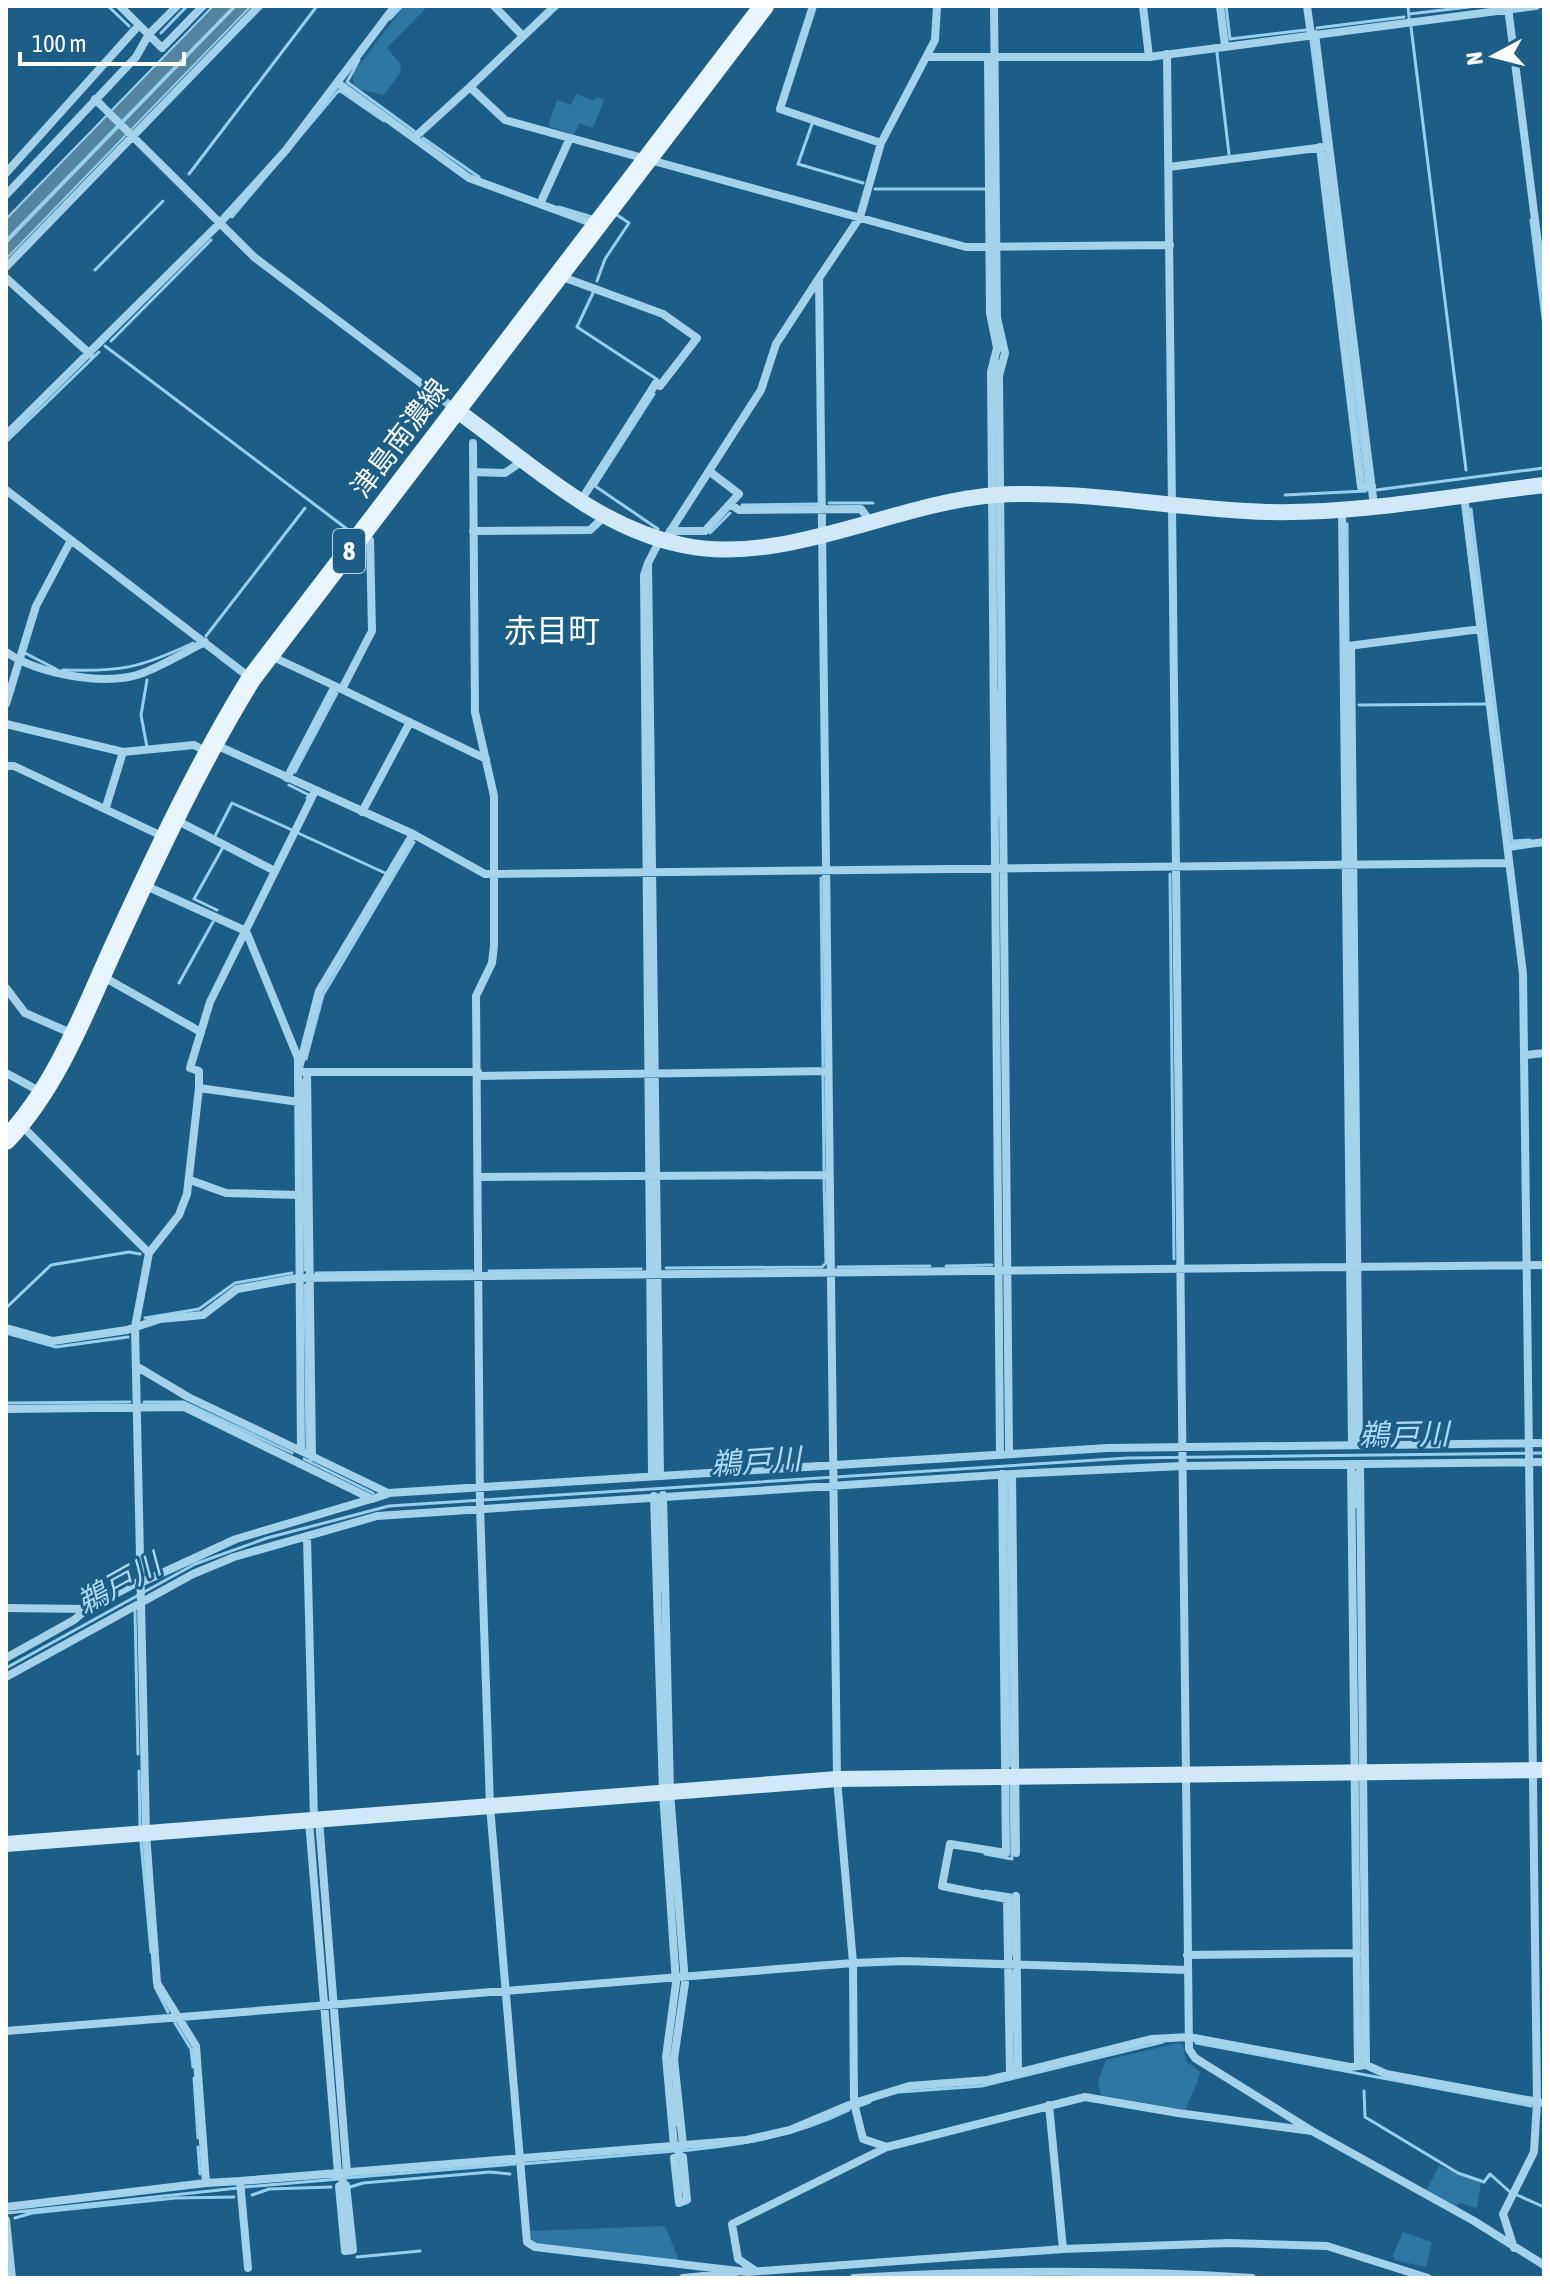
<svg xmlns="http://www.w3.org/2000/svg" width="1550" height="2284" font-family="'Asap Condensed','Noto Sans JP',sans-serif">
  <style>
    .green { fill: #2c78a3 }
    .water { fill: #5484a0; stroke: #97cfed; stroke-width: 2 }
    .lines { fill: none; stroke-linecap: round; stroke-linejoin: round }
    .stream { stroke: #97cfed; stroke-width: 3 }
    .street { stroke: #a4d2eb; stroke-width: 8 }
    .secondary { stroke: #d0e9f8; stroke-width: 16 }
    .primary { stroke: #e8f5ff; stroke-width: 20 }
    .labels { text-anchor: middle; stroke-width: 6; stroke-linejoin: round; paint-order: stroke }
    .shield { fill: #1c5e86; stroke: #bbcfdb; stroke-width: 2 }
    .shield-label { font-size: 26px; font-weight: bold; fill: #fff }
    .street-label { font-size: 28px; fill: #fff; stroke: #1c5e86 }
    .water-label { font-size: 30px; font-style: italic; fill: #afdbf3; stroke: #1c5e86 }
    .quarter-label { font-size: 32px; fill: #fff; stroke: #1c5e86 }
  </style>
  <rect width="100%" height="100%" fill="#1c5e86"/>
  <!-- green -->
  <path class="green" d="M 404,6 L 428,6 L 387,48 L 401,65 L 400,73 L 384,95 L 359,89 L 353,84 L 353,73 Z
    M 576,94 L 594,101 L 596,97 L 604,100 L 593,128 L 579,123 L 574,135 L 548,126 L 557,100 L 571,105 Z
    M 1178,2043 L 1183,2045 L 1186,2061 L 1200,2072 C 1198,2086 1189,2096 1186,2110 L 1101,2095 L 1098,2082 L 1106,2060 Z
    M 1439,2166 L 1481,2183 L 1477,2208 L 1460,2203 L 1455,2207 L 1426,2191 Z
    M 665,2226 L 680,2263 L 540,2246 L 532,2241 L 529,2231 Z
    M 1403,2232 L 1432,2242 L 1426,2267 L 1395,2260 L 1393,2255 Z"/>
  <!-- water -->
  <path class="water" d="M 213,6 L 234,6 L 6,240 L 6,219 Z
    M 236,6 L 251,6 L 6,259 L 6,243 Z"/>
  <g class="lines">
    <!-- stream -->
    <path class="stream" d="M 108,6 L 129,26
      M 1226,6 L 1230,39 L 1306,30
      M 1408,6 L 1409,18
      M 1409,14 L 1477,6
      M 390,19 L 402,6
      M 1411,27 L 1466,470
      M 1317,28 L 1404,17
      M 161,33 L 187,6
      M 1311,41 L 1324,142
      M 1217,53 L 1229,154
      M 359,60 L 347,82 L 414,131
      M 812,124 L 798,164 L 863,183
      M 423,138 L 479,177
      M 1325,153 L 1366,482
      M 189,174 L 317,6
      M 875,189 L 985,189
      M 559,207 L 592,217
      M 232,217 L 339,90 L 384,121
      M 1531,220 L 1544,326
      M 95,270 L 163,201
      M 597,281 L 605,259 L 629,223 L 617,215
      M 593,293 L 577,327 L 658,380
      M 111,341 L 211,240
      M 105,346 L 351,532
      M 995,377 L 999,361
      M 654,394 L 595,486 L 658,529
      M 6,442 L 99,352
      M 1376,490 L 1544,468
      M 1285,495 L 1366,491
      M 829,503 L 873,503
      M 742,505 L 817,504
      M 1471,509 L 1512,841 L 1530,840
      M 1347,524 L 1348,642
      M 710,533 L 730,513
      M 206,636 L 305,508
      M 23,652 L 56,669
      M 63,670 C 121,672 140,668 193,643
      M 147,680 L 141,715 L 147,747
      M 998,692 L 999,816
      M 1359,705 L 1486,704
      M 295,772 L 337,693
      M 289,785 L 309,795 L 307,798
      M 298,833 L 385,873
      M 215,836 L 232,803 L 292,830
      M 1170,874 L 1174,1259
      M 821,878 L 823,1066
      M 217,910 L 194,899 L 222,849
      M 179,983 L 213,922
      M 306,1059 L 323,995 L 414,842
      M 823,1075 L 824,1171
      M 303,1080 L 305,1270
      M 946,1266 L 992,1265
      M 838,1267 L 930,1266
      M 666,1268 L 822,1267 L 826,1263 L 824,1180
      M 489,1271 L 641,1269
      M 316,1273 L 472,1271
      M 305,1285 L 307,1449
      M 6,1308 L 51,1265 L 129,1252 L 140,1254
      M 145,1318 L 199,1309 L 235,1283 L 292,1273
      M 6,1333 L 56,1347 L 128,1337
      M 144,1402 L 184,1402 L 292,1453
      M 6,1403 L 130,1402
      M 304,1459 L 373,1493
      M 1356,1472 L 1356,1507
      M 1007,1479 L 1010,1766
      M 659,1499 L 661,1590
      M 135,1611 L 138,1754
      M 6,1668 L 195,1564 L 267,1538 L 389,1506 L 1128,1458 L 1544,1453
      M 139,1771 L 140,1825
      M 141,1842 L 151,1952
      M 985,1854 L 1012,1859 L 1011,1786
      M 985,1891 L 1011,1895 L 1013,1954
      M 1013,1972 L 1013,2032
      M 155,1987 L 168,2012
      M 175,2023 L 191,2049 L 193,2067
      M 1196,2043 L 1531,2106
      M 194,2078 L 198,2138
      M 673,2089 L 676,2125
      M 1364,2091 L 1365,2117 L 1458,2173 L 1484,2182 L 1490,2174 L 1510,2192
      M 900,2092 L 982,2086 L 1163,2042
      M 859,2106 L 870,2102
      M 198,2147 L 200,2174
      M 680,2151 C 741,2145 794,2137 849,2110
      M 679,2163 L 682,2191
      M 522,2164 L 675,2151
      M 345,2178 L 515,2164
      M 244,2187 L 339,2179
      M 350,2187 L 363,2183 L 490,2172 L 510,2174
      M 252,2195 L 269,2189 L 331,2187
      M 1517,2195 L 1544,2207
      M 7,2213 L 238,2188
      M 15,2218 L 32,2213 L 176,2198 L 234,2197
      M 357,2257 L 420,2251"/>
    <!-- street -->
    <path class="street" d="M 120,6 L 162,48 L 203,6
      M 494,6 L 522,35
      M 555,6 L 470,87 L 505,120 L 966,247 L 1170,245
      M 813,6 L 780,109 L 881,143
      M 937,6 L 935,40 L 881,143 L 860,217 L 819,278 L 837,1779 L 853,1963 L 854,2103 L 863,2139 L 887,2147 L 1085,2097 L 1178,2113 L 1312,2131
      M 994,6 L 997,318 L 1005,353 L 999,376 L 1009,1454
      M 1143,6 L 1149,57
      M 1220,6 L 1225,46
      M 1307,6 L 1311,35
      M 1508,7 L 1544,291
      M 1315,34 L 1374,506
      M 1167,54 L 1189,2049 L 1195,2058 L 1312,2131 L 1474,2221 L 1544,2265
      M 928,57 L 1149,57 L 1536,6
      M 988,57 L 990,313 L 997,348 L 991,372 L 1000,1455
      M 338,83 L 414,138 L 470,87
      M 95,99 L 254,257 L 455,409
      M 414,138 L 469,178 L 597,225
      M 1320,147 L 1361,487 L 1372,486
      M 1169,167 L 1325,147
      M 6,173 L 139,25
      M 6,195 L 136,57 L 149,34 L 177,6
      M 540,204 L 570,138
      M 6,267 L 259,6
      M 560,276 L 663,314 L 697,338 L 660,386 L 656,383 L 580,502
      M 6,278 L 90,354
      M 6,435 L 219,224 L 286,150 L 395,6
      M 473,443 L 475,712 L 494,796 L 494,946 L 492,963 L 476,996 L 480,1507 L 490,1806 L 527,2242 L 535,2247 L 747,2272 L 1063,2249 L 1229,2243 L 1327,2246 L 1428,2278
      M 473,472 L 505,473 L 524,460
      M 6,490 L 249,677
      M 1464,495 L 1523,974 L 1537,2102 L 1534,2152 L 1503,2214 L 1514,2248
      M 730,504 L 739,510 L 861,509 L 870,521
      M 1342,510 L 1352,1445
      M 473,531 L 590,530 L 603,518
      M 670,531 L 705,531 L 739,494 L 709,471
      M 664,541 L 761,390 L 776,344 L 819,278
      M 648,563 L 644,575 L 652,1476
      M 1348,646 L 1481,629
      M 1351,646 L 1359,1445
      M 6,652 C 38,674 106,687 143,673 C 164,665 185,652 205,642
      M 271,656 L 335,686 L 287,778
      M 335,686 L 486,759
      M 342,689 L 372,631 L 370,540 L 361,534
      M 6,704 L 36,606 L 71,540
      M 6,724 L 123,752
      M 216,745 L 413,834 L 485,874 L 1509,863
      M 6,766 L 14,766 L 164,837
      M 106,807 L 123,752 L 194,745 L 207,752
      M 362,812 L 410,722
      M 174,819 L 275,871
      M 1508,847 L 1544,842
      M 144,885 L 246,931 L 298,1058 L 298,1072 L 478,1072
      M 102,976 L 199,1031
      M 6,988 L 25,1013 L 73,1034
      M 1526,1055 L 1544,1053
      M 307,1072 L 312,1457
      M 6,1073 L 41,1092
      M 478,1076 L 828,1071
      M 199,1088 L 299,1102
      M 21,1125 L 149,1253 L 135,1327 L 146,1833 L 157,1983 L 196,2046 L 206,2183 L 240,2181 L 248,2268
      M 479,1177 L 829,1175
      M 190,1180 L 226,1193 L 299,1195
      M 149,1253 L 179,1215 L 187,1194 L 199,1088 L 199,1071 L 190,1068 L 210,1002 L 315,791
      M 6,1328 L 53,1341 L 127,1330 L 160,1319 L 203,1315 L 237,1289 L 298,1278 L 1544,1265
      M 136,1366 L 188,1397 L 301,1451 L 298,1072 L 319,991 L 413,834
      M 6,1409 L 184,1407 L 372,1499 L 387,1494
      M 301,1451 L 388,1493 L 1108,1448 L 1544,1443
      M 1351,1464 L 1358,2066
      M 1360,1464 L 1366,2065
      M 1002,1474 L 1006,1853 L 950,1844 L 942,1886 L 1007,1899 L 1010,2075
      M 1012,1474 L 1016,1853
      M 660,1476 L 648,563 L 660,540
      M 663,1495 L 670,1792 L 685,1983 L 674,2059 L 683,2145
      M 654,1496 L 663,1793 L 676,1983 L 666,2057 L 674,2146
      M 307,1537 L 314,1820
      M 138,1584 L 236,1539 L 371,1499
      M 6,1608 L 87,1609 L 138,1582
      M 6,1658 L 74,1620 L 87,1609
      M 6,1677 L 193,1574 L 234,1557 L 377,1516 L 1012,1474 L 1182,1466 L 1544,1462
      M 319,1820 L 347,2173
      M 309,1821 L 338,2173
      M 1016,1896 L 1018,2073
      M 1187,1955 L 1357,1953
      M 6,2031 L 853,1963 L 904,1961 L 1187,1970
      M 1049,2105 L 1063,2249
      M 678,2146 L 679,2157 L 674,2158 L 679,2203 L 687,2200 L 683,2157 L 679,2157
      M 342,2173 L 343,2184 L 339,2186 L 345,2251 L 353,2250 L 346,2185 L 343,2184
      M 240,2181 L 746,2140 L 790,2130 L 854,2103 L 909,2086 L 988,2080 L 1152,2039 L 1189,2037 L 1350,2067 L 1366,2065 L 1386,2074 L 1544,2103
      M 6,2207 L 206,2183
      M 6,2220 L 12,2278
      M 756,2271 L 738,2259 L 732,2224 L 887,2147
      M 683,2278 L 735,2273
      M 854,2278 C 987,2270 1119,2269 1252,2278"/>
    <!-- secondary -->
    <path class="secondary" d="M 456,410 C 528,461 593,526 682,545 C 783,567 894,503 996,495 C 1087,489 1177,510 1267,512 C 1360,514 1453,496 1544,485
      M 6,1844 L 837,1779 L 1544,1770"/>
    <!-- primary -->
    <path class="primary" d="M 6,1140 C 59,1084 86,1007 118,938 C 159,849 200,762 251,679 L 764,6"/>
  </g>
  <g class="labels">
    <!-- shield labels -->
    <rect class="shield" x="333" y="529" width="32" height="44" rx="6"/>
    <g class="shield-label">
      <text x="349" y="560">8</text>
    </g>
    <!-- street labels -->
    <g class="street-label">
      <text transform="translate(399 438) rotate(-53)" y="10">津島南濃線</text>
    </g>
    <!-- water labels -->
    <g class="water-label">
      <text transform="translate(1404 1435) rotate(-1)" y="10">鵜戸川</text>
      <text transform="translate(756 1462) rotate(-4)" y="10">鵜戸川</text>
      <text transform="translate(119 1584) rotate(-29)" y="10">鵜戸川</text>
    </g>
    <!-- quarter labels -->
    <g class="quarter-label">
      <text x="552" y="642">赤目町</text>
    </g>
  </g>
  <!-- border -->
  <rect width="1550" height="2284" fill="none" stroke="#ffffff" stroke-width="16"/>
  <!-- north arrow -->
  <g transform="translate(1494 56) rotate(263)" stroke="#1c5e86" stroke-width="6" paint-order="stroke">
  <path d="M0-6L14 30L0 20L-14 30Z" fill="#ffffff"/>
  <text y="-12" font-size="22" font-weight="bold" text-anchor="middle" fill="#ffffff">N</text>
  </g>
  <!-- scale -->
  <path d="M20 52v12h164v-12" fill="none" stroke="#ffffff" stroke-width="4"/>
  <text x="32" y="52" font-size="24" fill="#ffffff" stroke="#1c5e86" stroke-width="6" paint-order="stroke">100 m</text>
</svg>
